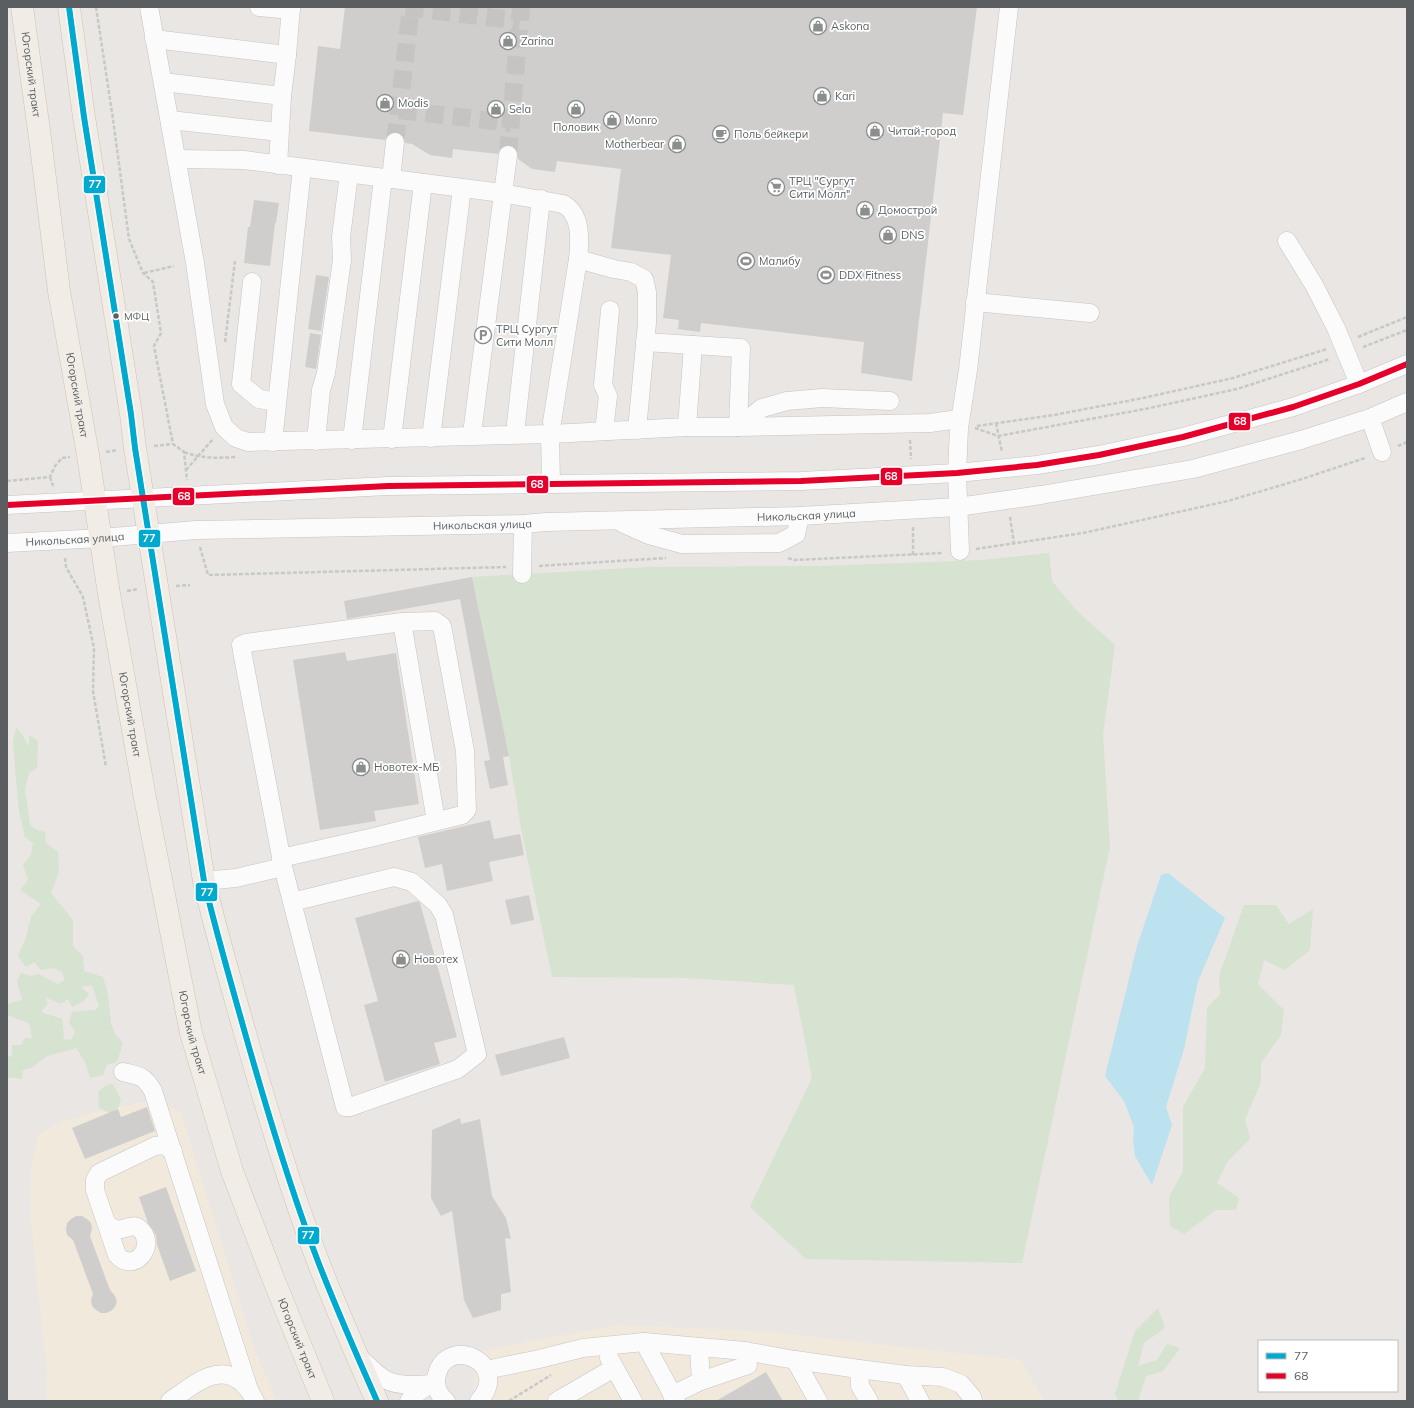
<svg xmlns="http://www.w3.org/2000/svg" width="1414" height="1408" font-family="Mulish,sans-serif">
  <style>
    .commercial { fill: #f2e9dd }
    .green { fill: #d5e3d0; fill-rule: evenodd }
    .water { fill: #bce2ef }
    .building { fill: #d0cecc }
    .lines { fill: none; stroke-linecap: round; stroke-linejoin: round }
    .minor-tunnel { stroke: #c5c4c2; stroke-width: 18; stroke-dasharray: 18 9; stroke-linecap: butt }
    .minor-casing { stroke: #c5c4c4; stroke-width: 19 }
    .major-casing { stroke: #cec2b4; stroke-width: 23 }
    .path { stroke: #c5cac6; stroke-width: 2.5; stroke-dasharray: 4 2; stroke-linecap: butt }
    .minor { stroke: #fcfbfb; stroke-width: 18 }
    .major { stroke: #f1ede6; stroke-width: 22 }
    .bus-1-casing { stroke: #fff; stroke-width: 9 }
    .bus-2-casing { stroke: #fff; stroke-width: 9 }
    .bus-1 { stroke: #00a9ce; stroke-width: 6 }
    .bus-2 { stroke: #e4002b; stroke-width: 6 }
    .bus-dot { fill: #5a5e60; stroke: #fff; stroke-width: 1.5 }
    .labels { text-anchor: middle; stroke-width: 3.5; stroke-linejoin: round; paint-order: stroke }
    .bus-label { font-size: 10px; fill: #5a5e60; stroke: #fff; text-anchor: start }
    .poi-label { font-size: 11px; fill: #5a5e60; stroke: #fff; text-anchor: start }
    .street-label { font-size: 11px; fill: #5a5e60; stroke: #fff }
    .line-badge { stroke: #fff; stroke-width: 1.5 }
    .badge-label { font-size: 11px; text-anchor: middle; font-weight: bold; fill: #fff }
  </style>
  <rect width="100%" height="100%" fill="#e9e6e3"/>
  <!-- commercial -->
  <path class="commercial" d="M 157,1099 L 181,1113 L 254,1348 L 277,1401 L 46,1401 L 47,1375 L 30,1213 L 31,1169 L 38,1135 L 63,1121 L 92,1113 Z
    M 617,1325 L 761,1331 L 1021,1360 L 1044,1401 L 474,1401 L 475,1352 Z"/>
  <!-- green -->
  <path class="green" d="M 1049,553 L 1052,581 L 1077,611 L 1115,645 L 1103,735 L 1110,847 L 1022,1263 L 806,1259 L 750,1207 L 812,1078 L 794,985 L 686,978 L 552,977 L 521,828 L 509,756 L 472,577 L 648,567 L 821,566 L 982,560 Z
    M 16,728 L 21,733 L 29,746 L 29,735 L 38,741 L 37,768 L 29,773 L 25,789 L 30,825 L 37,830 L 45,832 L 46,843 L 58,852 L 59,872 L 51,893 L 73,920 L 73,946 L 83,956 L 84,971 L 103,977 L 108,994 L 111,1024 L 115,1034 L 123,1043 L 117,1062 L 107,1065 L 103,1075 L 90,1078 L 85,1062 L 76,1048 L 47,1056 L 31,1068 L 23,1070 L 22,1079 L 7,1077 L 7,1055 L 12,1057 L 12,1045 L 21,1045 L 25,1038 L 32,1038 L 29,1023 L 7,1015 L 7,1004 L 22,1000 L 17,981 L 21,973 L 31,976 L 38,974 L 58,984 L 65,980 L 62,972 L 53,968 L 41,970 L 34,962 L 26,967 L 18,956 L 26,937 L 31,917 L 41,904 L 20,890 L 28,880 L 23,865 L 31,855 L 33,843 L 25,837 L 19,811 L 16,780 L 13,741 ZM 92,985 L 99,1006 L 95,1010 L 72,1012 L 69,1022 L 75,1032 L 71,1040 L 64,1039 L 62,1019 L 41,1012 L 48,1004 L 45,997 L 61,1004 L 68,999 L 72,1007 L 83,1002 L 89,994 L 81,987 Z
    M 1244,905 L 1276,905 L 1289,924 L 1313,909 L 1310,950 L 1285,970 L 1264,960 L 1258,984 L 1284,1010 L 1281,1035 L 1261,1063 L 1261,1082 L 1245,1119 L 1250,1139 L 1227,1162 L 1217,1183 L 1239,1198 L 1236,1210 L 1216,1210 L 1184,1234 L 1170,1226 L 1169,1197 L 1183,1171 L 1183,1107 L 1205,1068 L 1207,1008 L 1220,994 L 1219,976 Z
    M 113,1084 L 121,1100 L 118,1108 L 111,1114 L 99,1108 L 98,1092 L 107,1085 Z
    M 1158,1308 L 1165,1328 L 1144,1343 L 1138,1366 L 1157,1360 L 1167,1344 L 1180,1348 L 1163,1371 L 1146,1376 L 1138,1401 L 1119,1401 L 1115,1394 L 1135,1331 Z"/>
  <!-- water -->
  <path class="water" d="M 1168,873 L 1225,918 L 1198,981 L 1184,1049 L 1166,1107 L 1172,1125 L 1152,1185 L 1135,1156 L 1133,1139 L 1134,1127 L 1124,1101 L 1105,1076 L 1137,946 L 1161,875 Z"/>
  <!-- building -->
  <path class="building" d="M 345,7 L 977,7 L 963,115 L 943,113 L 912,381 L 861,373 L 864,342 L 701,323 L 700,332 L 678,329 L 679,320 L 663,318 L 671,255 L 611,248 L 621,169 L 557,161 L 555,172 L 532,169 L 518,159 L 517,151 L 514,146 L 509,145 L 504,146 L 500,148 L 498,154 L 453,149 L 452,158 L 430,155 L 412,144 L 405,143 L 404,137 L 401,134 L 397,132 L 390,133 L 387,136 L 385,140 L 309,131 L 318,46 L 340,49 Z
    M 254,200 L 279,203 L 276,223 L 275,223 L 270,266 L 244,263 L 248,227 L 250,227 Z
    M 316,275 L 329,277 L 321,331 L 308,329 Z
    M 310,333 L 321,335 L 316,369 L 305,367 Z
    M 472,577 L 509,756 L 503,757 L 508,785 L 490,789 L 484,761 L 490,760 L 460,599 L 347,619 L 344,601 Z
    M 345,652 L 347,661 L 396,653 L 419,804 L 374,811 L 376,821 L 320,830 L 293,660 Z
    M 490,820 L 494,839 L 520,834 L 524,855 L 489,862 L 493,881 L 447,891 L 442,864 L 425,868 L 418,837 Z
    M 529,895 L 534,920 L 511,925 L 505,900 Z
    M 418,901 L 420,903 L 457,1037 L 434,1043 L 440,1064 L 385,1082 L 364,1005 L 378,1001 L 355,918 Z
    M 564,1037 L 570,1058 L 501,1076 L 495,1055 Z
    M 147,1107 L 155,1131 L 85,1159 L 72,1128 L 118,1109 L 121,1117 Z
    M 460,1118 L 461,1124 L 480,1119 L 492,1196 L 506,1218 L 511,1239 L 505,1238 L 511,1292 L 501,1294 L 501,1310 L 473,1318 L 464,1300 L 452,1211 L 441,1216 L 431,1198 L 432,1130 Z
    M 166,1187 L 196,1271 L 170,1281 L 157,1245 L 156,1235 L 148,1223 L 139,1197 Z
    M 76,1216 L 82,1216 L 87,1219 L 91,1223 L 92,1229 L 90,1236 L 110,1290 L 115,1296 L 117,1301 L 115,1307 L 111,1311 L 106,1313 L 101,1313 L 96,1310 L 92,1306 L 91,1300 L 93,1294 L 73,1240 L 67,1235 L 66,1229 L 67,1223 L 71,1219 Z
    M 766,1372 L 783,1401 L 716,1401 Z"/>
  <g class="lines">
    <!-- minor-tunnel -->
    <path class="minor-tunnel" d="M 406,7 L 520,21
      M 399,110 L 511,123
      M 395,142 L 411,7
      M 508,155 L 521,7"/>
    <!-- minor casing -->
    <g class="minor-casing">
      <g id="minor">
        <path d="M 149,7 L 195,263 L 215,404 L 224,427 L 236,438 L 248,442 L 550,434 L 687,427 L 738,427 L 930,423 L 959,419"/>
        <path d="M 259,7 L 291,10"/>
        <path d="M 154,39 L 287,55"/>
        <path d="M 163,82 L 282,96"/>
        <path d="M 170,120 L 279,132"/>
        <path d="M 177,159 L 244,160 L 502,193 L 563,204 C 582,214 580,241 578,259 L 552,422"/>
        <path d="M 278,165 L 282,96 L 287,55 L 291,7"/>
        <path d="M 391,179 L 395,142"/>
        <path d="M 1287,241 L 1314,285 L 1336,328 L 1359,384"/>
        <path d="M 578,259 L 614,269 L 631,272 L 644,279 L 647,292 L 647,323 L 637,430"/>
        <path d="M 252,282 L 241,384 L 259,399 L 277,402"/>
        <path d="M 975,302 L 1090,313"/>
        <path d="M 645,342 L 741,348 L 738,427"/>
        <path d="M 1370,418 L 1382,452"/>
        <path d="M 516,424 L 541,199"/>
        <path d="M 473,426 L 508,155"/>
        <path d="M 687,427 L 693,345"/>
        <path d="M 738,427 L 762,408 L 787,401 L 822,398 L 890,401"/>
        <path d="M 604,431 L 608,396 L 603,385 L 610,310"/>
        <path d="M 550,434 L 551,483"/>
        <path d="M 431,438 L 462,188"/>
        <path d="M 392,439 L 423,183"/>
        <path d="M 352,440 L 383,178"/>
        <path d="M 316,441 L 321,390 L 326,373 L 342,260 L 341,237 L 349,174"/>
        <path d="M 273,442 L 302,168"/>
        <path d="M 7,505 L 388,486 L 801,481 L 957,473 L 1037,465 L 1099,455 L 1183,437 L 1293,407 L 1359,384 L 1407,364"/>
        <path d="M 622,523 L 649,535 L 682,544 L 779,543 L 796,534 L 800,516"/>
        <path id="s1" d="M 7,543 L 101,538 L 196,530 L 523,524 L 546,522 L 800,516 L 958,507 L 1041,495 L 1193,469 L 1301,440 L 1370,418 L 1407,402"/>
        <path d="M 960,551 L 957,473 L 959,428 L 968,370 L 1009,7"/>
        <path d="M 522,574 L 523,524"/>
        <path d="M 402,622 L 436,821"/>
        <path d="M 281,858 L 374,837 L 462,815 L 467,810 L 465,751 L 442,626 L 435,621 L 402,622 L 246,643 L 241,645 L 242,651 L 283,867 L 345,1107 L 350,1107 L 458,1069 L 477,1054 L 444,915 L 438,905 L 412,882 L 394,877 L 292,902"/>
        <path d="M 204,881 L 236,878 L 283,867"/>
        <path d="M 123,1072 C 139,1076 144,1075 153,1091 L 249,1390 L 255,1401"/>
        <path d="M 106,1222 C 121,1240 130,1218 141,1230 C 157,1247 133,1274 117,1255 L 95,1190 L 95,1180 L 99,1173 L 155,1146 L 164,1145 L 173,1151"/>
        <path d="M 644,1342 L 676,1401"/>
        <path d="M 699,1348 L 701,1381"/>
        <path d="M 360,1358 C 379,1376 385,1385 413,1385 C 421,1385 428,1385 435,1383"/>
        <path d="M 609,1358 L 633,1401"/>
        <path d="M 795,1360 L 818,1401"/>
        <path d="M 859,1369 L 860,1386 L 869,1401"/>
        <path d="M 486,1370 L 539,1359 L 583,1348 L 644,1342 L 745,1351 L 795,1360 L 859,1369 L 906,1375 L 943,1377 L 961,1384 L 972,1397 L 973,1401"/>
        <path d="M 906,1375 L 920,1401"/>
        <path d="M 672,1395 L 701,1381 L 748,1365 L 745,1351"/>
        <path d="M 170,1401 C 190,1388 216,1362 240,1381 C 244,1384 246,1387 249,1390"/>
        <path d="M 409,1401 L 414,1395 L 430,1384"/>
        <path d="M 446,1401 C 439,1396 435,1387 436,1379 C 443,1332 513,1362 479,1401"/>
        <path d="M 557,1401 L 614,1368"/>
      </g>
    </g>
    <!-- major casing -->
    <g class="major-casing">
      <g id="major">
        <path id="s2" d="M 22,7 L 40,138 L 59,291 L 88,455 L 109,594 L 145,798 L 191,1033 L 232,1171 L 273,1278 L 323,1401"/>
        <path d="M 69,7 L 84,117 L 131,414 L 135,448 L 204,881 C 216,932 231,983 245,1033 C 267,1111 290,1189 319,1264 C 337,1310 357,1356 377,1401"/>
      </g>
    </g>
    <!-- path -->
    <path class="path" d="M 96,7 L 113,119 L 129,239 L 143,273 L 153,282 L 161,333 L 154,346 L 173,444 L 184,452 L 187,480
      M 144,273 L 174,266
      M 1358,337 L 1407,317
      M 225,342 L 235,261
      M 1363,347 L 1407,330
      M 996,423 L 1002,452
      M 977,426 L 1054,415 L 1143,398 L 1233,378 L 1327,349
      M 975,428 L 998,436 L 1145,409 L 1237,389 L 1330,359
      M 910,440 L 911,459
      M 154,446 L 173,444
      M 1398,446 L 1407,442
      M 106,452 L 117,450
      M 184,452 C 203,459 217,458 237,457
      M 186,470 L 213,439
      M 50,477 L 53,486
      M 7,481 L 50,477 L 55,466 L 62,458 L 70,457
      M 1010,517 L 1014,544
      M 200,547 L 208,575 L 506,567
      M 976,549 L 1083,533 L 1228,501 L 1302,479 L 1365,458
      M 913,555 L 913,526
      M 65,558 L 66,567 L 83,597 L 94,648 L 93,691 L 106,767
      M 788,558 L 794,560 L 943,553
      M 539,566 L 666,558
      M 176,586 L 190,585
      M 127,591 L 138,589
      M 509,1401 L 551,1375"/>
    <!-- minor -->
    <use href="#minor" class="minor"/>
    <!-- major -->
    <use href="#major" class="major"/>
    <!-- bus-1 casing -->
    <g class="bus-1-casing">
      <path id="bus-1" d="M 69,7 L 84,117 L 131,414 L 135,448 L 204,881 C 216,932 231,983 245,1033 C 267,1111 290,1189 319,1264 C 337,1310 357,1356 377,1401"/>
    </g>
    <!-- bus-2 casing -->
    <g class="bus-2-casing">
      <path id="bus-2" d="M 7,505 L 388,486 L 801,481 L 957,473 L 1037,465 L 1099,455 L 1183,437 L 1293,407 L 1359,384 L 1407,364"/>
    </g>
    <!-- bus-1 -->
    <use href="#bus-1" class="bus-1"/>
    <!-- bus-2 -->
    <use href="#bus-2" class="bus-2"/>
  </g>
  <!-- icons -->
  <defs>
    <g id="shop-ring" transform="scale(0.9)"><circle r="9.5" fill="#fff" stroke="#8c8e8e" stroke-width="1.5"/><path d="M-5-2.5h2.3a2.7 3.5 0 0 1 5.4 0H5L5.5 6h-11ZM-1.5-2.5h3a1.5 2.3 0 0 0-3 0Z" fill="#8c8e8e"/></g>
    <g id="cafe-ring" transform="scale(0.9)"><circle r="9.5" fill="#fff" stroke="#8c8e8e" stroke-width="1.5"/><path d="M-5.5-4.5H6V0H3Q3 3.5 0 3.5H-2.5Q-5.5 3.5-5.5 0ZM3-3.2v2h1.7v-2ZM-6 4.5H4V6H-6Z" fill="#8c8e8e"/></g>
    <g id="supermarket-ring" transform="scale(0.9)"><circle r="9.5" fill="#fff" stroke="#8c8e8e" stroke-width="1.5"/><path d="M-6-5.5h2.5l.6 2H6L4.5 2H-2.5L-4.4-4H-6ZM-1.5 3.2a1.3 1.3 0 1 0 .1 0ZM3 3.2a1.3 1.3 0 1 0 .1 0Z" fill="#8c8e8e"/></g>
    <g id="stadium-ring" transform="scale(0.9)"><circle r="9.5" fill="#fff" stroke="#8c8e8e" stroke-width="1.5"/><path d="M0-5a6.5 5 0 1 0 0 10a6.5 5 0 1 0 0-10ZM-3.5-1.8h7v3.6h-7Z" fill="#8c8e8e"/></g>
    <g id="parking-ring" transform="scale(0.9)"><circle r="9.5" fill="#fff" stroke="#8c8e8e" stroke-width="1.5"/><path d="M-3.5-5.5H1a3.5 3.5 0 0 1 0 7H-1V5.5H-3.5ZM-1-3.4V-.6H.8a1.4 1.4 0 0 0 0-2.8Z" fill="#8c8e8e"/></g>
  </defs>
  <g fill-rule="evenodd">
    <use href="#shop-ring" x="818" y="26"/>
    <use href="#shop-ring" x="508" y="41"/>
    <use href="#shop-ring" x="822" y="96"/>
    <use href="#shop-ring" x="385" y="103"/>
    <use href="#shop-ring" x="496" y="109"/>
    <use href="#shop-ring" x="576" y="109"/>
    <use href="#shop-ring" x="612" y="120"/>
    <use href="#shop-ring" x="875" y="131"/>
    <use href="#cafe-ring" x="721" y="134"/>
    <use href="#shop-ring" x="677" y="144"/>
    <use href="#supermarket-ring" x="776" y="187"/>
    <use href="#shop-ring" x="865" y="210"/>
    <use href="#shop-ring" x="888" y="235"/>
    <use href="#stadium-ring" x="746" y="261"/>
    <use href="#stadium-ring" x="826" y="275"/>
    <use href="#parking-ring" x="483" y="335"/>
    <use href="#shop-ring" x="361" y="767"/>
    <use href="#shop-ring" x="401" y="959"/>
  </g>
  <!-- markers -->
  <circle class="bus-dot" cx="116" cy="316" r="3.5"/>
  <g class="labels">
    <!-- bus labels -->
    <g class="bus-label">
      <text x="124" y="320">МФЦ</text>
    </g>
    <!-- poi labels -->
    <g class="poi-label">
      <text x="831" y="30">Askona</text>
      <text x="521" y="45">Zarina</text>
      <text x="835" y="100">Kari</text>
      <text x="398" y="107">Modis</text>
      <text x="509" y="113">Sela</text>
      <text x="625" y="124">Monro</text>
      <text x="576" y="131" text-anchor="middle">Половик</text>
      <text x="888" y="135">Читай-город</text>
      <text x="734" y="138">Поль бейкери</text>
      <text x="664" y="148" text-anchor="end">Motherbear</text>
      <text x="789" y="185">ТРЦ "Сургут<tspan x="789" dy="13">Сити Молл"</tspan></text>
      <text x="878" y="214">Домострой</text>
      <text x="901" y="239">DNS</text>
      <text x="759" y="265">Малибу</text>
      <text x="839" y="279">DDX Fitness</text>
      <text x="496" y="333">ТРЦ Сургут<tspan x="496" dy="13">Сити Молл</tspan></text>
      <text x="374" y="771">Новотех-МБ</text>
      <text x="414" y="963">Новотех</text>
    </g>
    <!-- street labels -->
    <g class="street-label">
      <text dy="4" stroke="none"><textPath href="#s2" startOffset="68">Югорский тракт</textPath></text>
      <text dy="4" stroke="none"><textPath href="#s2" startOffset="392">Югорский тракт</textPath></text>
      <text dy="4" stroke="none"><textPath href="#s1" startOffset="800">Никольская улица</textPath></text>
      <text dy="4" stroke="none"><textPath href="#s1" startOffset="476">Никольская улица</textPath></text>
      <text dy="4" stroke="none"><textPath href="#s1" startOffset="68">Никольская улица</textPath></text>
      <text dy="4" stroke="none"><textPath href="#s2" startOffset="716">Югорский тракт</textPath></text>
      <text dy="4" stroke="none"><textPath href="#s2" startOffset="1040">Югорский тракт</textPath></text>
      <text dy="4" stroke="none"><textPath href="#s2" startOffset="1364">Югорский тракт</textPath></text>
    </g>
  </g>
  <g class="line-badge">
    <rect x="83" y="175" width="23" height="19" rx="4" fill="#00a9ce"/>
    <rect x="1228" y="412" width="23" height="19" rx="4" fill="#e4002b"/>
    <rect x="880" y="467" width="23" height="19" rx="4" fill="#e4002b"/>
    <rect x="526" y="475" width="23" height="19" rx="4" fill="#e4002b"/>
    <rect x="172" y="487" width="23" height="19" rx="4" fill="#e4002b"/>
    <rect x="138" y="529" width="23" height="19" rx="4" fill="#00a9ce"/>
    <rect x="195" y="882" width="23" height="20" rx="4" fill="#00a9ce"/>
    <rect x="297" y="1226" width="23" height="19" rx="4" fill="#00a9ce"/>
  </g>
  <g class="badge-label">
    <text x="95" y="188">77</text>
    <text x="1240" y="425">68</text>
    <text x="891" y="480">68</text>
    <text x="537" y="488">68</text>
    <text x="184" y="500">68</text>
    <text x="149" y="542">77</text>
    <text x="207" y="896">77</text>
    <text x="308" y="1239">77</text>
  </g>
  <!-- border -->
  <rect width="1414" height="1408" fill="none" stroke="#5a5e60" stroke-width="16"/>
  <!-- legend -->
  <rect x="1258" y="1340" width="140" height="52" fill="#ffffff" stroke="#bdbfbf"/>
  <rect x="1266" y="1353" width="20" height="6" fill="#00a9ce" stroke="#bdbfbf"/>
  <text x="1294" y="1360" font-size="12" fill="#5a5e60">77</text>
  <rect x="1266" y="1373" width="20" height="6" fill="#e4002b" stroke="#bdbfbf"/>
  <text x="1294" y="1380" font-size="12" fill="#5a5e60">68</text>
</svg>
